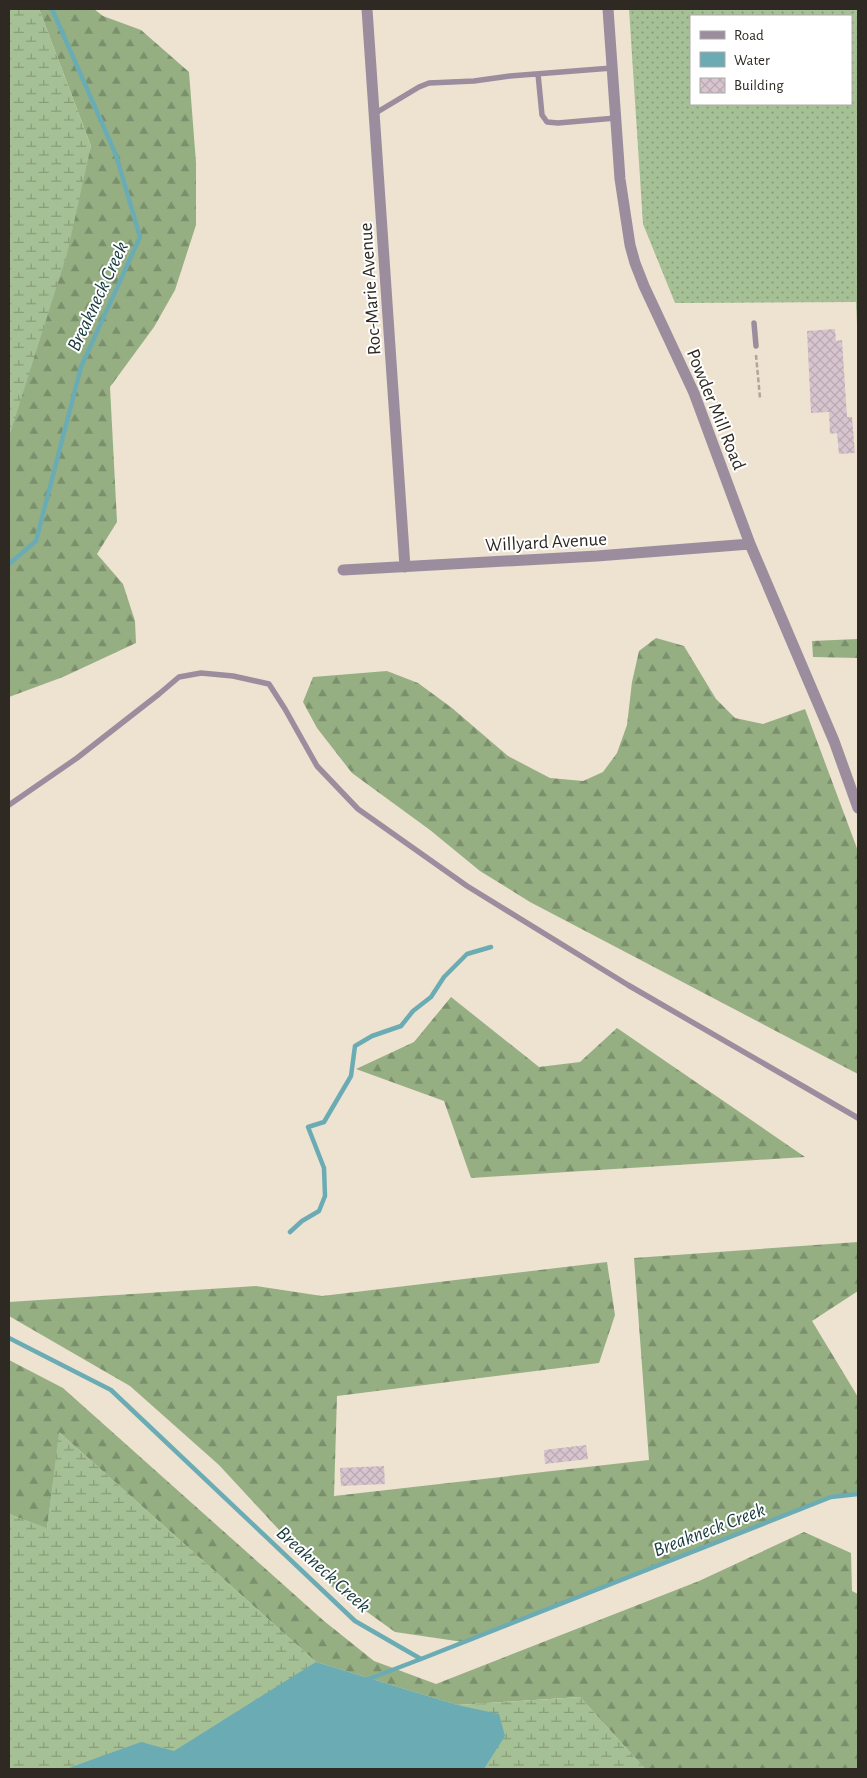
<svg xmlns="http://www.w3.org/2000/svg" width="867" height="1778" font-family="'Alegreya Sans',sans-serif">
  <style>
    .grass { fill: url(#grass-dots); fill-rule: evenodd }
    .forest { fill: url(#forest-firs) }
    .wetland { fill: url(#wetland-marsh) }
    .water { fill: #6bacb4 }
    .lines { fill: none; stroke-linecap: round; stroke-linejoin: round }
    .stream { stroke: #6bacb4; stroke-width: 4.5 }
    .building { fill: url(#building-cross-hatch) }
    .path { stroke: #b0a698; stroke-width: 2.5; stroke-dasharray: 5 2.5; stroke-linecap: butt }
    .lane { stroke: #9b8d9e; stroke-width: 5.5 }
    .street { stroke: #9b8d9e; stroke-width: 11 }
    .labels { text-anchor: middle; stroke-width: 4; stroke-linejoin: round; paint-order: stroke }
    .street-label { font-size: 19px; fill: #2e2a23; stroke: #fff }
    .water-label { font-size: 20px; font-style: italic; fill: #193a3e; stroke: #fff }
  </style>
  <defs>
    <pattern id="grass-dots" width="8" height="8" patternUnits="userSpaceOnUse" patternTransform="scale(1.25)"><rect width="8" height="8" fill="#a6c095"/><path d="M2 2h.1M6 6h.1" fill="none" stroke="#889c79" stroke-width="1.8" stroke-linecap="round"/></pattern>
    <pattern id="forest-firs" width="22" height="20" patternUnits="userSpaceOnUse" patternTransform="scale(1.25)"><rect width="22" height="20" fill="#95af83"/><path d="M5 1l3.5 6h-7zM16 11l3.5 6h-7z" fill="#7a8f6b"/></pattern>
    <pattern id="wetland-marsh" width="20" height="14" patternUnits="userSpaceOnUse" patternTransform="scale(1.25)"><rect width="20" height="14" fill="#a6c095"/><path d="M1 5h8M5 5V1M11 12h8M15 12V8" fill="none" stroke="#889c79"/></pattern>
    <pattern id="building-cross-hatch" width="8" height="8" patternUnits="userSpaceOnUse" patternTransform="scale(1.25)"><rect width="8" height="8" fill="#d7c4cf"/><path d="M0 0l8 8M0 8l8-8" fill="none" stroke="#b9a9b1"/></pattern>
  </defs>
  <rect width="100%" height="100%" fill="#eee2d1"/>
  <!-- grass -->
  <path class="grass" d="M 629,9 L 858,9 L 858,345 L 856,302 L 675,303 L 643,224 ZM 691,16 L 851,16 L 851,104 L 691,104 Z"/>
  <!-- forest -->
  <path class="forest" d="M 39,9 L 94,9 L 103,16 L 141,30 L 189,72 L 196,163 L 196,225 L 175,290 L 154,327 L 110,387 L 117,522 L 97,554 L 123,584 L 135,621 L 136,643 L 63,677 L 9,697 L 9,426 L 91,146 Z
    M 656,638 L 684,646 L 716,699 L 735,718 L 763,724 L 805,709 L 858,851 L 858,1074 L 530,902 L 480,871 L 430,830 L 352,773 L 317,728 L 303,702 L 313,677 L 387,671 L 418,683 L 452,708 L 508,756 L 550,778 L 583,781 L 603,772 L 617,753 L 627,725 L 632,682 L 639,651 Z
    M 858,639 L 858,658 L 813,657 L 812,641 Z
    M 451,997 L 539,1067 L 580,1062 L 617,1028 L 805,1157 L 471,1178 L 444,1101 L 356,1069 L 414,1042 Z
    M 858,1242 L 858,1291 L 812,1321 L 858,1397 L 858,1494 L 831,1497 L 463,1642 L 395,1632 L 331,1586 L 219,1465 L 130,1386 L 9,1316 L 9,1302 L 256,1286 L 322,1296 L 607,1262 L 615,1315 L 599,1363 L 337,1396 L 334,1496 L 649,1460 L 634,1258 Z
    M 9,1360 L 63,1388 L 324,1621 L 374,1661 L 436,1684 L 699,1581 L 804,1532 L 851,1553 L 852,1591 L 858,1594 L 858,1769 L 645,1769 L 580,1697 L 457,1705 L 316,1662 L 60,1433 L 47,1529 L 9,1514 Z"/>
  <!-- wetland -->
  <path class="wetland" d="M 9,9 L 39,9 L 91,146 L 67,254 L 9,437 Z
    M 59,1432 L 316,1662 L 457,1705 L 580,1697 L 645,1769 L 9,1769 L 9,1514 L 47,1528 Z"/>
  <!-- water -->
  <path class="water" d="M 316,1662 L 457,1705 L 499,1714 L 505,1736 L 484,1769 L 66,1769 L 141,1742 L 174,1751 Z"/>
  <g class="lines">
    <!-- stream -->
    <path class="stream" d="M 9,564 L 36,541 L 81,367 L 140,237 L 116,155 L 52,9
      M 290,1232 L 302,1221 L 319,1211 L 325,1196 L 324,1168 L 308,1127 L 324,1122 L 351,1076 L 355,1046 L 372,1036 L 401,1026 L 413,1011 L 431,997 L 444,977 L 467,954 L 491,947
      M 9,1338 L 111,1390 L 355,1621 L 421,1659 L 831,1497 L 858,1494
      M 366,1680 L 421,1659"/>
  </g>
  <!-- building -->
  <path class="building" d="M 835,329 L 836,341 L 842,340 L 847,417 L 852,417 L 855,453 L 839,454 L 837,433 L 830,434 L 829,412 L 811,413 L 807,331 Z
    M 586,1445 L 588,1459 L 545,1464 L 544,1450 Z
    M 384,1466 L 385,1484 L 341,1486 L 340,1468 Z"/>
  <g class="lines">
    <!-- path -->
    <path class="path" d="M 756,355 L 760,398"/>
    <!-- lane -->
    <path class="lane" d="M 538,74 L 542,115 L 547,122 L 558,123 L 616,118
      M 374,114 L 419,87 L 429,83 L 474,81 L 510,76 L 612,68
      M 754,323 L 756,346
      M 9,805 L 77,758 L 159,694 L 179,677 L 201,673 L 233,676 L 269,684 L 285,709 L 317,766 L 358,809 L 467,886 L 628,985 L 858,1118"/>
    <!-- street -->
    <path class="street" d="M 367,9 L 405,567
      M 608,9 L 620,179 L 630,245 L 635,263 L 644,286 L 694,393 L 750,544 L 834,741 L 858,808
      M 343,570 L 597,556 L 750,544"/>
  </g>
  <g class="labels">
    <!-- street labels -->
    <g class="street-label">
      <text transform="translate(369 289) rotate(-94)" y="7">Roc-Marie Avenue</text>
      <text transform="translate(717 409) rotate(68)" y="7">Powder Mill Road</text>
      <text transform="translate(546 541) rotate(-3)" y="7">Willyard Avenue</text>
    </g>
    <!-- water labels -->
    <g class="water-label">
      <text transform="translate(97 296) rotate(-65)" y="7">Breakneck Creek</text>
      <text transform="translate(709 1529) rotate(-21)" y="7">Breakneck Creek</text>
      <text transform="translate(324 1569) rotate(42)" y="7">Breakneck Creek</text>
    </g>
  </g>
  <!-- border -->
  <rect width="867" height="1778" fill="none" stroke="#2e2a23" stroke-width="20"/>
  <!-- legend -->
  <rect x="690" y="15" width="162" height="90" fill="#ffffff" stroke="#abaaa7"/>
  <rect x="700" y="31" width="25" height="8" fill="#9b8d9e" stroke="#abaaa7"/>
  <text x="734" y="40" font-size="15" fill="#2e2a23">Road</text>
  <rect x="700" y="52" width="25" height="15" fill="#6bacb4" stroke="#abaaa7"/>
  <text x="734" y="65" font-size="15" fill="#2e2a23">Water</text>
  <rect x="700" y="78" width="25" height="15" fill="url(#building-cross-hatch)" stroke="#abaaa7"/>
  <text x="734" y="90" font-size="15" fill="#2e2a23">Building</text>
</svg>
